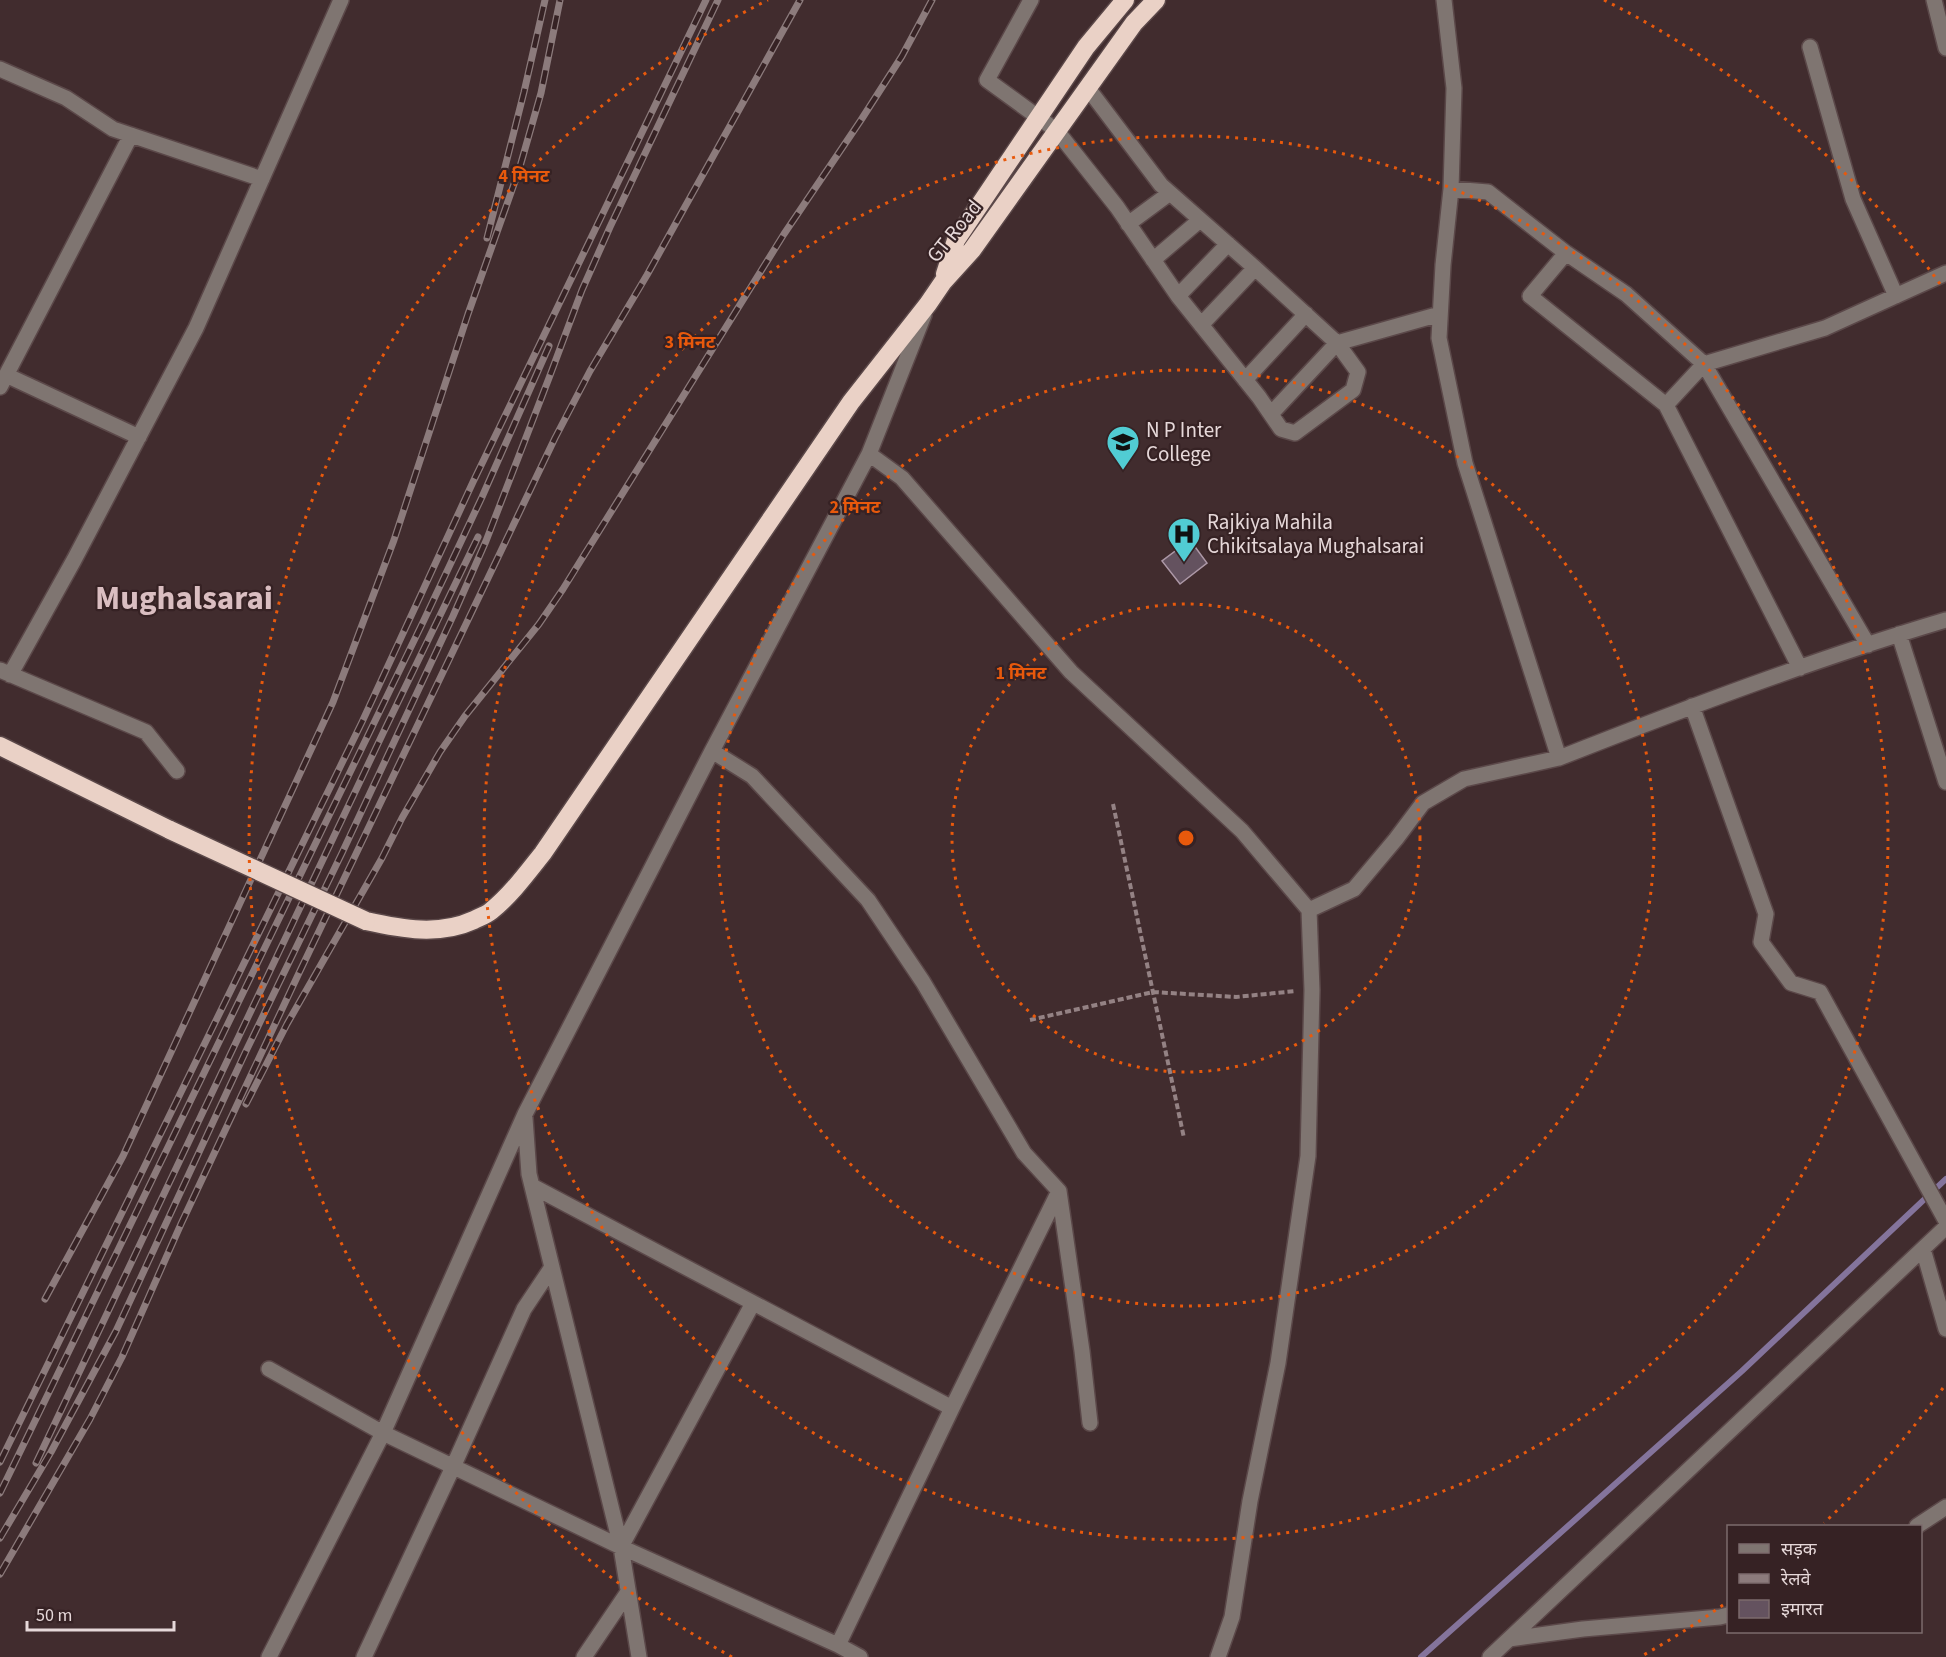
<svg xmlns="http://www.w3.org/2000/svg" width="1946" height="1657" font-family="'Source Sans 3','Noto Sans Devanagari',sans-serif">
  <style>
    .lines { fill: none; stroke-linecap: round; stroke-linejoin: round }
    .stream { stroke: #84749c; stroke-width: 6 }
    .building { fill: #64525f; stroke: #ad98a7; stroke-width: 1.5 }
    .minor-casing { stroke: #5b4849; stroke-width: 18 }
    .highway-casing { stroke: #5b4849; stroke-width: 21 }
    .path { stroke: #948284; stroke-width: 4; stroke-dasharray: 6 3; stroke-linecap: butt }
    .minor { stroke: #7f7571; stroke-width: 15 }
    .highway { stroke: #ead1c6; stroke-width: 18 }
    .rail-casing { stroke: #8c7b7c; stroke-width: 7 }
    .rail { stroke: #362224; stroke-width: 4.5; stroke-dasharray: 14; stroke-linecap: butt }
    .highway-bridge-casing { stroke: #5b4849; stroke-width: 21; stroke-linecap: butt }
    .highway-bridge { stroke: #ead1c6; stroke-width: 18 }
    .ring { fill: none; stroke: #e8590c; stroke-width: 3; stroke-dasharray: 3 6 }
    .labels { text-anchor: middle; stroke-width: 4.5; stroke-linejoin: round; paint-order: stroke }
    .street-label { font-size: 21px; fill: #e6d8d9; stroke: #362224 }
    .poi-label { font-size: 21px; fill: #e6d8d9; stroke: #362224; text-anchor: start }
    .town-label { font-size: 33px; font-weight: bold; fill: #dabec1; stroke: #362224 }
    .centre { fill: #e8590c; stroke: #362224; stroke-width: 3 }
    .ring-label { font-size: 18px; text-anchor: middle; font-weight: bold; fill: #e8590c; stroke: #362224; stroke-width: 4.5; stroke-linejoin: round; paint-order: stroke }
  </style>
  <rect width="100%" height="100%" fill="#412c2e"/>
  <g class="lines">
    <!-- stream -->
    <path class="stream" d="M 1421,1657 L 1742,1371 L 1946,1179"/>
  </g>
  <!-- building -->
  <path class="building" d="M 1190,540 L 1207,563 L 1180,584 L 1162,561 Z"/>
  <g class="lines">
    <!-- minor casing -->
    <g class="minor-casing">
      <path id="minor" d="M 1031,0 L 987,80 L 1057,131 L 1117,207 L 1178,296 L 1259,397 L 1281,429 L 1295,433 L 1353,390 L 1358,372 L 1337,343 L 1255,268 L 1161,185 L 1087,87
        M 1444,0 L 1454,88 L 1451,189 L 1443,265 L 1439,338 L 1465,463 L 1559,758 C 1686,708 1815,659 1946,620
        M 1934,0 L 1946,48
        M 1810,47 L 1853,199 L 1896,296
        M 0,69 L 66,98 L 113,129 L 262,179
        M 1451,189 L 1488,192 L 1566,253 L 1626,294 L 1704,364 L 1825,328 L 1946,273
        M 1128,224 L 1170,193
        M 1566,253 L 1530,296 L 1666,405 L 1704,364 L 1868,645
        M 1153,260 L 1200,220
        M 1178,296 L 1228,244
        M 1201,325 L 1255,268
        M 6,375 L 139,437
        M 1245,380 L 1306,314
        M 0,387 L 131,135
        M 1666,405 L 1800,668
        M 1271,414 L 1337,343 L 1440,314
        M 869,454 L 902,478 L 1071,672 L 1242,831 L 1309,910 L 1312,990 L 1308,1156 L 1278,1363 L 1250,1501 L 1232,1617 L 1218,1657
        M 1899,634 L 1946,782
        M 0,670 L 146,732 L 177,771
        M 10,675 L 74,560 L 196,328 L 341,0
        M 1692,706 L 1766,914 L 1761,942 L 1791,983 L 1820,992 L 1946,1221
        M 712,751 L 752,776 L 868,900 L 923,982 L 1024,1153 L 1059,1191 L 1082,1351 L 1090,1423
        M 1309,910 L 1354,889 L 1396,839 L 1423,803 L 1464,779 L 1559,758
        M 525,1118 L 529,1174 L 621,1547 L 639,1657
        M 532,1186 L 952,1408
        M 1923,1249 L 1946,1329
        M 269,1369 L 383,1433 L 621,1547 L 838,1645 L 860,1657
        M 1917,1526 L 1946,1507
        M 621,1547 L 753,1303
        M 1509,1639 L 1583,1629 L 1720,1617 L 1728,1615
        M 838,1645 L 952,1408 L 1059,1191
        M 269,1657 L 383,1433 L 525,1114 L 712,751 L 869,454 L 924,315
        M 364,1657 L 453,1467 L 524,1309 L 552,1267
        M 584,1657 L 628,1592
        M 1490,1657 L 1946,1227"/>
    </g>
    <!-- highway casing -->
    <g class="highway-casing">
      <path id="highway" d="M 945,274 L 956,240 L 1086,47 L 1125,0
        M 0,746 L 170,830
        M 366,921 C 402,929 439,936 474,920 C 480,917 486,915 491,911 C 511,895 527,873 543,853 L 851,402 L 928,304 L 943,282 L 972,250 L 1134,23 L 1156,0"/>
    </g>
    <!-- path -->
    <path class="path" d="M 1113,804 L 1184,1138
      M 1030,1020 L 1153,992 L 1236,997 L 1296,991"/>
    <!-- minor -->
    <use href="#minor" class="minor"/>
    <!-- highway -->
    <use href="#highway" class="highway"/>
    <!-- rail casing -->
    <g class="rail-casing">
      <path id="rail" d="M 487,238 L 524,92 L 545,0
        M 246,1104 L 287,1024 L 382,858 L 402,818 L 440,752 L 465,716 L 539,624 L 563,589 L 784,234 L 861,120 L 902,56 L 932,0
        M 45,1299 L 123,1156 L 333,702 L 394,540 L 468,314 L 519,170 L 541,93 L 560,0
        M 0,1462 L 362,722 L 473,482 L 706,0
        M 36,1463 L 384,731 L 478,537
        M 0,1493 L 424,620 L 482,497 L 549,346
        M 0,1538 L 51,1452 L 116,1331 L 246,1051 L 342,853 L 453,616 L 486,541 L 549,378 L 582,290 L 610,227 L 718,0
        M 0,1574 L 90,1419 L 122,1357 L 181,1224 L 299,973 L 555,438 L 590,371 L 647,275 L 800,0"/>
    </g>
    <!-- rail -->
    <use href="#rail" class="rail"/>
    <!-- highway-bridge casing -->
    <g class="highway-bridge-casing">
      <path id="highway-bridge" d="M 170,830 L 366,921"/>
    </g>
    <!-- highway-bridge -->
    <use href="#highway-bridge" class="highway-bridge"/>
  </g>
  <!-- distance rings -->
  <g class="ring">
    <circle cx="1186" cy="838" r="234"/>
    <circle cx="1186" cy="838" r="468"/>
    <circle cx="1186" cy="838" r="702"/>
    <path d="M1943 1388A936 936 0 0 1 1824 1523M1723 1605A936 936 0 0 1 1640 1657M732 1657A936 936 0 0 1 768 0M1604 0A936 936 0 0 1 1943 288"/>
  </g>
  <!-- icons -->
  <defs>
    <g id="school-pin" transform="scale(1.725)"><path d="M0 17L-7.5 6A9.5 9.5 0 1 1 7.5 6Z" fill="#51ccd3" stroke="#362224"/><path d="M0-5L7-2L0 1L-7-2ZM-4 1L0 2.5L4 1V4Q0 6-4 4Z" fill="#111"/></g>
    <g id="hospital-pin" transform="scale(1.725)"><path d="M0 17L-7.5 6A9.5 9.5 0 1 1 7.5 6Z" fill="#51ccd3" stroke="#362224"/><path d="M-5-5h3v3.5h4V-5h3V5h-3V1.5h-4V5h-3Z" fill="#111"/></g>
  </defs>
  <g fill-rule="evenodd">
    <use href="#school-pin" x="1123" y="442"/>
    <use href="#hospital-pin" x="1184" y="534"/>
  </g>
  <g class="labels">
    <!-- street labels -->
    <g class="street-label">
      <text transform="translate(954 231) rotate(-51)" y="7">GT Road</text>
    </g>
    <!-- poi labels -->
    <g class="poi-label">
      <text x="1146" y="437">N P Inter<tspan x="1146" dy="24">College</tspan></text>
      <text x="1207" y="529">Rajkiya Mahila<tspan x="1207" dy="24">Chikitsalaya Mughalsarai</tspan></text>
    </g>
    <!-- town labels -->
    <g class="town-label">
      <text x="184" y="609">Mughalsarai</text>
    </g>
  </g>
  <circle cx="1186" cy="838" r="9" class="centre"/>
  <g class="ring-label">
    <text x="524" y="182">4 मिनट</text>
    <text x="690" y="348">3 मिनट</text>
    <text x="855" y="513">2 मिनट</text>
    <text x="1021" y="679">1 मिनट</text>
  </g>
  <!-- legend -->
  <rect x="1727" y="1525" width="195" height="108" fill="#362224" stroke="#7c6b6c" stroke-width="1.5"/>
  <rect x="1739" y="1544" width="30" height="9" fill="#7f7571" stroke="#7c6b6c" stroke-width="1.5"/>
  <text x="1781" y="1555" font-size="18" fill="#e6d8d9">सड़क</text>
  <rect x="1739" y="1574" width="30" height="9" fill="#8c7b7c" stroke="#7c6b6c" stroke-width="1.5"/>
  <text x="1781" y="1585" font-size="18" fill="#e6d8d9">रेलवे</text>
  <rect x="1739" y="1600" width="30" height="18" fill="#64525f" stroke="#7c6b6c" stroke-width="1.5"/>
  <text x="1781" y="1615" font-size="18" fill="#e6d8d9">इमारत</text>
  <!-- scale -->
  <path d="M27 1621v9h147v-9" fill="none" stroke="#e6d8d9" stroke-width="3"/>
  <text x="36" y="1621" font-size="18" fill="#e6d8d9" stroke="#362224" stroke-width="4.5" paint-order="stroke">50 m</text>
</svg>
